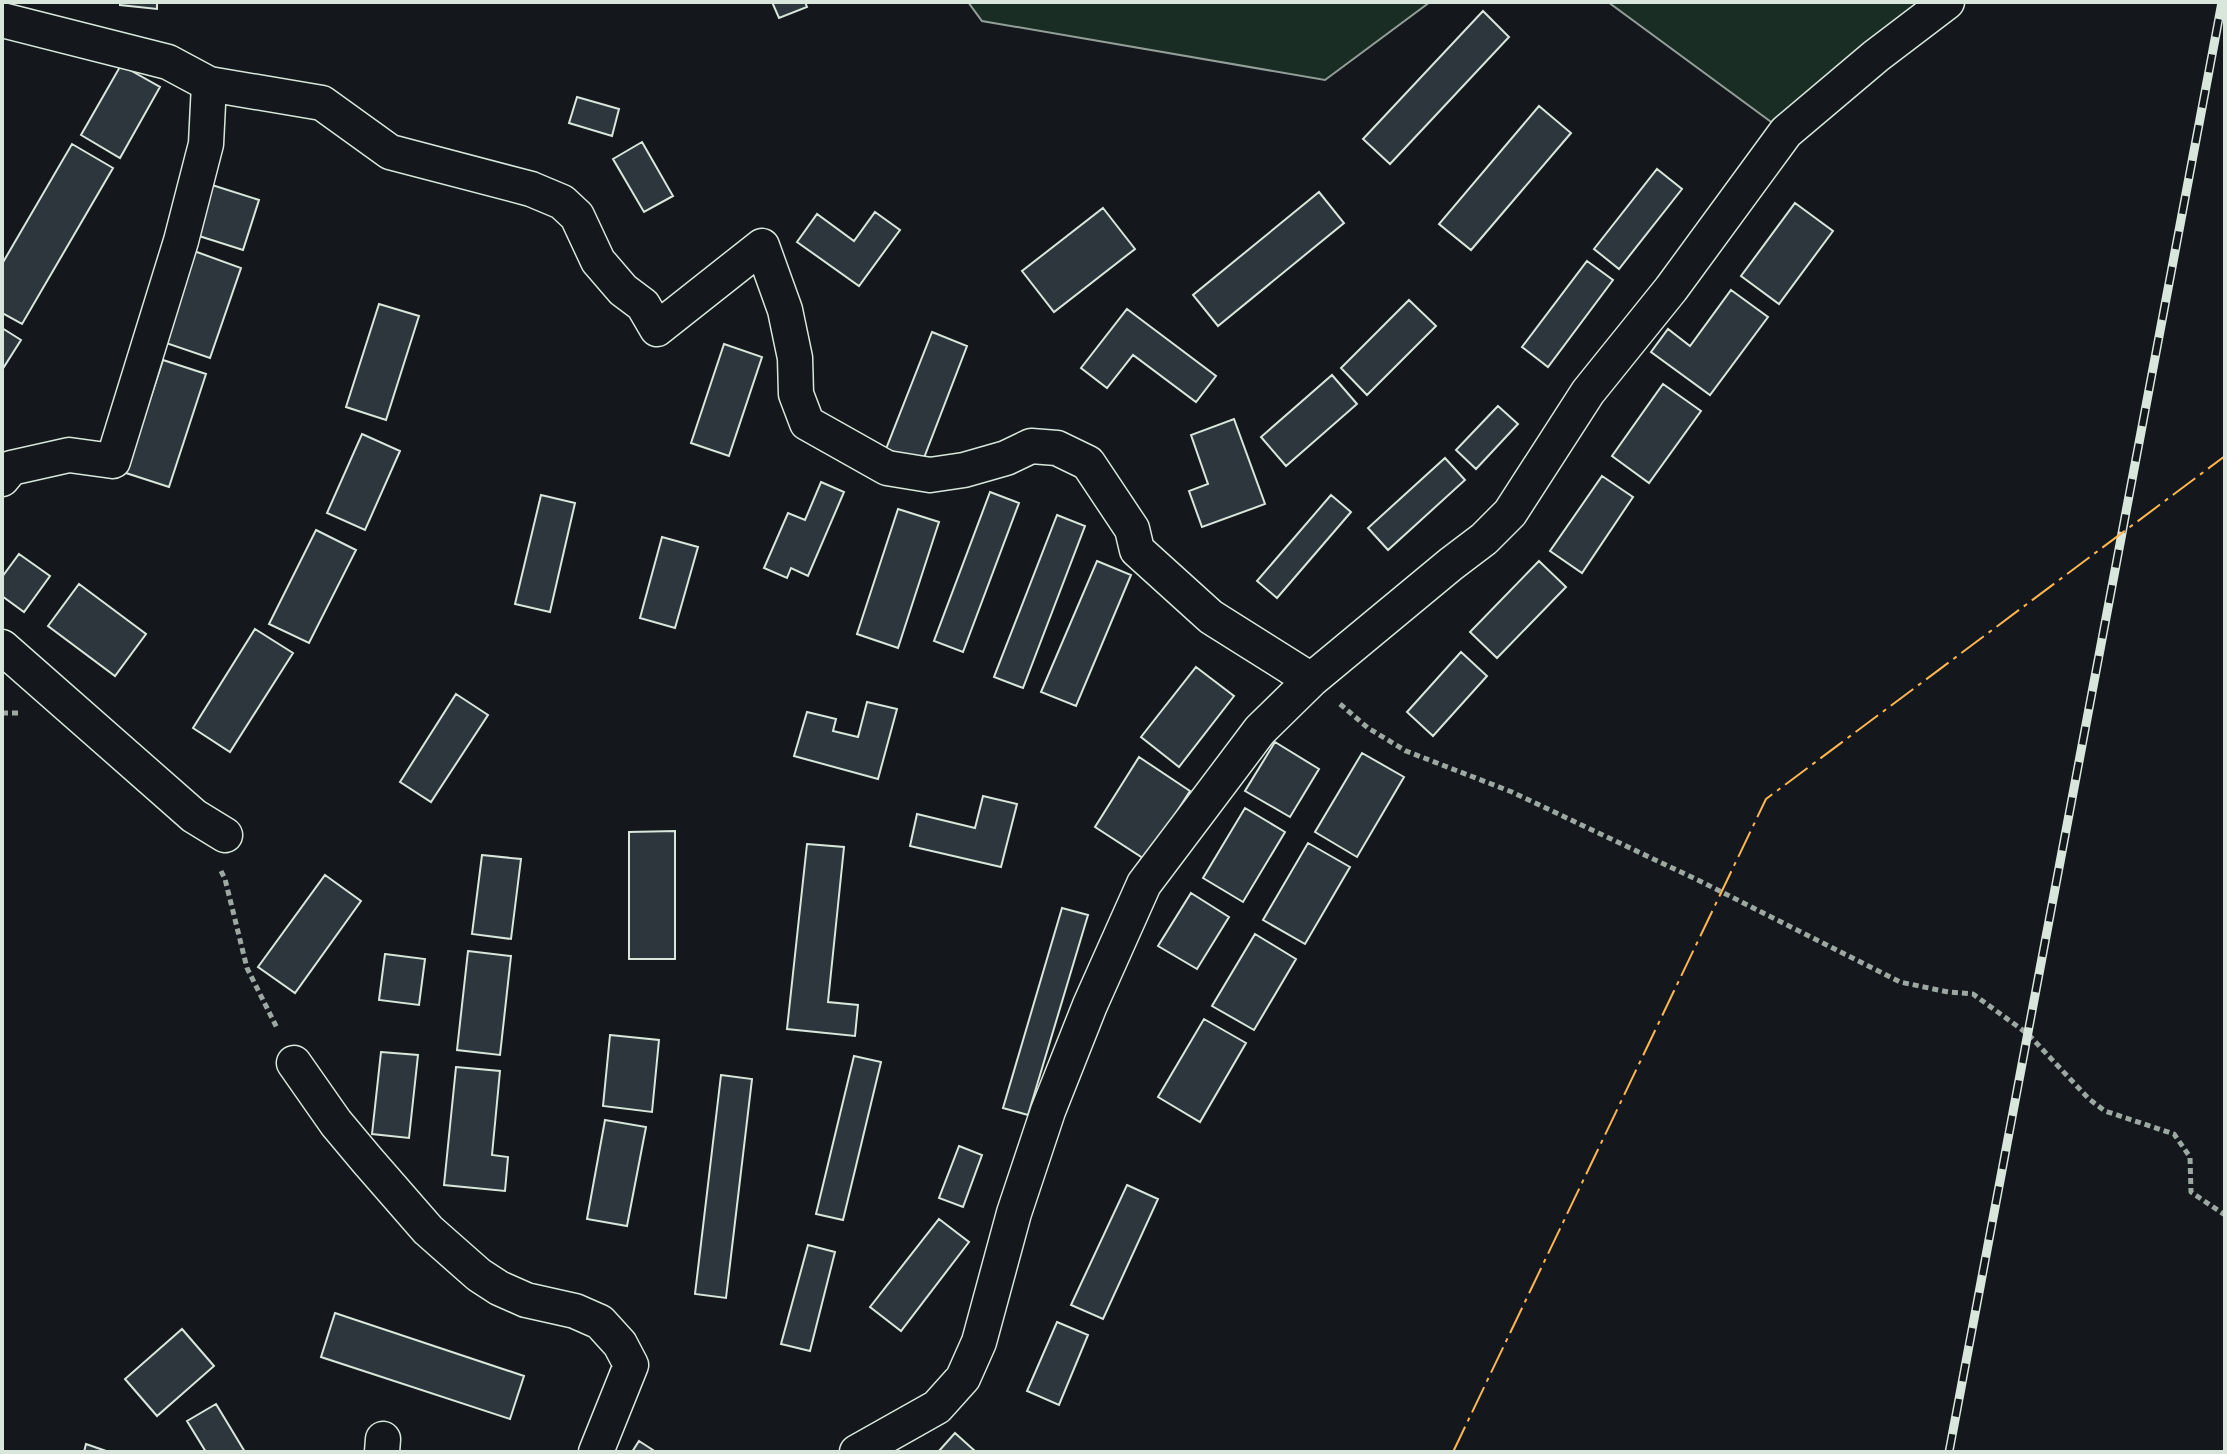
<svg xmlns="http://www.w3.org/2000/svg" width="2227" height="1454" font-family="'Space Grotesk',sans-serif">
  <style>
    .green { fill: #1a2d24; stroke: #939e99; stroke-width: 2 }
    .building { fill: #2c363c; stroke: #d8e6dc; stroke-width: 2 }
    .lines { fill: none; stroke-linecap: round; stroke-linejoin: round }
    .minor-casing { stroke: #d8e6dc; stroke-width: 37 }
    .path { stroke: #9da8a2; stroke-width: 5; stroke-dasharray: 6 4; stroke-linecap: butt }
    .minor { stroke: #14181c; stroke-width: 34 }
    .rail-casing { stroke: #d8e6dc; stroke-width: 9 }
    .rail { stroke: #14181c; stroke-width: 6; stroke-dasharray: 18; stroke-linecap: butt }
    .power { stroke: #ffb74d; stroke-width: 2; stroke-dasharray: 28 6 4 6; stroke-linecap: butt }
  </style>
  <rect width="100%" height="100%" fill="#14181c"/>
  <!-- green -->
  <path class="green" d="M 968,2 L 1430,2 L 1325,80 L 982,21 Z
    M 1608,2 L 1937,2 L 1778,127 Z"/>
  <!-- building -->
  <path class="building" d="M 120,2 L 157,2 L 157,9 L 120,5 Z
    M 772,2 L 805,2 L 807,7 L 779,18 Z
    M 1483,11 L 1509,37 L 1390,164 L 1363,139 Z
    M 121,65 L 160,87 L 120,158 L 81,135 Z
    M 577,97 L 619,109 L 612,136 L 569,123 Z
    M 1539,106 L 1571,133 L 1471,250 L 1439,224 Z
    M 642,142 L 673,196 L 644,212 L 613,159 Z
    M 72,144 L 113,168 L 22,324 L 2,313 L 2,264 Z
    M 1657,169 L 1682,189 L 1619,269 L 1594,249 Z
    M 212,185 L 259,200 L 243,250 L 196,235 Z
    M 1319,192 L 1344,223 L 1218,326 L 1193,295 Z
    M 1795,203 L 1833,231 L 1779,304 L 1741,276 Z
    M 1103,208 L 1135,249 L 1054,312 L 1022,271 Z
    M 875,212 L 900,230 L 859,286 L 797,242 L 817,214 L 854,241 Z
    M 194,251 L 241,268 L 210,358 L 163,342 Z
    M 1587,261 L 1613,280 L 1548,367 L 1522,347 Z
    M 1731,290 L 1768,317 L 1710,395 L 1651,352 L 1668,329 L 1690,346 Z
    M 1409,300 L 1436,326 L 1367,395 L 1341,368 Z
    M 379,304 L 419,316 L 386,420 L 346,407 Z
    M 1127,309 L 1216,376 L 1196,402 L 1133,355 L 1107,388 L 1081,368 Z
    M 2,328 L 21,340 L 2,370 Z
    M 932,332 L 967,346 L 922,463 L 886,449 Z
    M 724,344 L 762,357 L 729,456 L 691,443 Z
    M 163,360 L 206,374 L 169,487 L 126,473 Z
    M 1332,375 L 1357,404 L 1286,466 L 1261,437 Z
    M 1663,384 L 1701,411 L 1649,483 L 1612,456 Z
    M 1498,406 L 1518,424 L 1476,469 L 1456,450 Z
    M 1234,419 L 1265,504 L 1202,527 L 1189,491 L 1208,484 L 1191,435 Z
    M 362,434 L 400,451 L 365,530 L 327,513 Z
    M 1445,458 L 1465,480 L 1388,550 L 1368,528 Z
    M 1602,476 L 1633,497 L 1582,573 L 1550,551 Z
    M 821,482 L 844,492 L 808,576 L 791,568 L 787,578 L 764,568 L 788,513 L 805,520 Z
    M 990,492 L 1019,503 L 963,652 L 934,641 Z
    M 541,495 L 575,503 L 550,612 L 515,604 Z
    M 1331,495 L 1351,512 L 1277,598 L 1257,581 Z
    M 898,509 L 939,522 L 898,648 L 857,634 Z
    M 1057,515 L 1085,526 L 1023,688 L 994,677 Z
    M 316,530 L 356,550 L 309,643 L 269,624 Z
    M 662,537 L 698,547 L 675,628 L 640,618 Z
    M 19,554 L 50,576 L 24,612 L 2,596 L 2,577 Z
    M 1097,561 L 1131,575 L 1076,706 L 1041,692 Z
    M 1539,561 L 1566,587 L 1497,658 L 1470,632 Z
    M 79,584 L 146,634 L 115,676 L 48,626 Z
    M 255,629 L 293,653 L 230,752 L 193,728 Z
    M 1461,652 L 1487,676 L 1433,736 L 1407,712 Z
    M 1196,667 L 1234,696 L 1179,767 L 1141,737 Z
    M 456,694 L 488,715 L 431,802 L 400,782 Z
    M 867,702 L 897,709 L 878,779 L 794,756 L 807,712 L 836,719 L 833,731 L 858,737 Z
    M 1275,742 L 1319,769 L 1290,817 L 1245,791 Z
    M 1362,753 L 1404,777 L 1357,857 L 1315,832 Z
    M 1139,757 L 1190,791 L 1146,860 L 1095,827 Z
    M 983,796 L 1017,804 L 1001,867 L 910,846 L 917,814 L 975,828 Z
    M 1245,808 L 1285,832 L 1243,902 L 1203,878 Z
    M 675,831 L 675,959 L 629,959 L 629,832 Z
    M 1308,843 L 1350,867 L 1305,944 L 1263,920 Z
    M 807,844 L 844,847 L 828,1002 L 858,1005 L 855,1036 L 787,1029 Z
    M 482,855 L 521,859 L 511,939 L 472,934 Z
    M 325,875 L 361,901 L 295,993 L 258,967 Z
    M 1191,893 L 1229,917 L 1197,969 L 1158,946 Z
    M 1062,908 L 1088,915 L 1028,1115 L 1003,1108 Z
    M 1255,934 L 1296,959 L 1254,1030 L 1212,1006 Z
    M 468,951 L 511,956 L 500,1055 L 457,1050 Z
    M 385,954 L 425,959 L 419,1005 L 379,1000 Z
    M 1204,1019 L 1246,1043 L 1200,1122 L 1158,1097 Z
    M 610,1035 L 659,1040 L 652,1112 L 603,1106 Z
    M 381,1052 L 418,1055 L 409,1138 L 372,1134 Z
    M 854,1056 L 881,1062 L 843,1220 L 816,1214 Z
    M 456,1067 L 500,1071 L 492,1155 L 508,1157 L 505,1191 L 444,1185 Z
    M 721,1075 L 752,1079 L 726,1298 L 695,1294 Z
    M 605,1120 L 646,1127 L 627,1226 L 587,1219 Z
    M 959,1146 L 982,1155 L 963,1207 L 939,1198 Z
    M 1127,1185 L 1158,1199 L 1103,1319 L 1071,1305 Z
    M 939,1219 L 969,1242 L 901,1331 L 870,1307 Z
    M 808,1245 L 835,1252 L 810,1351 L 781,1344 Z
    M 335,1313 L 524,1376 L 510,1419 L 321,1357 Z
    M 1057,1322 L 1088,1335 L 1059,1405 L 1027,1391 Z
    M 182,1329 L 214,1366 L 157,1416 L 125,1379 Z
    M 216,1404 L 245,1452 L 206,1452 L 187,1421 Z
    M 955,1433 L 976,1452 L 938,1452 Z
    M 639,1441 L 656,1452 L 632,1452 Z
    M 86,1444 L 109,1452 L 84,1452 Z"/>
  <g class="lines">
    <!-- minor casing -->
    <g class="minor-casing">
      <path id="minor" d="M 2,20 L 168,62 L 209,84 L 322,103 L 390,152 L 531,189 L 562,202 L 577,216 L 598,261 L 623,290 L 643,305 L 657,329 L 762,246 L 785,310 L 795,358 L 796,394 L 807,423 L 887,468 L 930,475 L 964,470 L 1006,458 L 1031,446 L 1057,448 L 1088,463 L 1132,529 L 1137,550 L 1211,617 L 1311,680
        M 2,479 L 11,468 L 69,455 L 113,461 L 181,241 L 206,144 L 209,84
        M 2,647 L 194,816 L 225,835
        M 294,1063 L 336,1123 L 367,1160 L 428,1230 L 479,1275 L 499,1288 L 526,1300 L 575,1311 L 600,1322 L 620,1344 L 631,1365 L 596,1452
        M 382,1452 L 383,1439
        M 857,1452 L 937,1407 L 963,1378 L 979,1342 L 1014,1213 L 1048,1111 L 1090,1005 L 1144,884 L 1260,730 L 1311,680 L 1451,564 L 1484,539 L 1510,513 L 1588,392 L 1671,289 L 1786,132 L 1876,56 L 1947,2"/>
    </g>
    <!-- path -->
    <path class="path" d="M 1340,704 L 1368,728 L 1406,751 L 1512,792 L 1704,883 L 1900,982 L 1948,992 L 1973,994 L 2028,1034 L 2089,1099 L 2105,1111 L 2174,1134 L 2190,1157 L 2191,1192 L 2225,1215
      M 2,713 L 21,713
      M 221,871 L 225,879 L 247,968 L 278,1030"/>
    <!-- minor -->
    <use href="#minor" class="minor"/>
    <!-- rail casing -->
    <g class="rail-casing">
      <path id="rail" d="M 1949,1452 L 2222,2"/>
    </g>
    <!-- rail -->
    <use href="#rail" class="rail"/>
    <!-- power -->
    <path class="power" d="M 1453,1452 L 1766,799 L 2225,456"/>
  </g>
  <!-- border -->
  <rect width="2227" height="1454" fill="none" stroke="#d8e6dc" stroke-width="8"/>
</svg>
